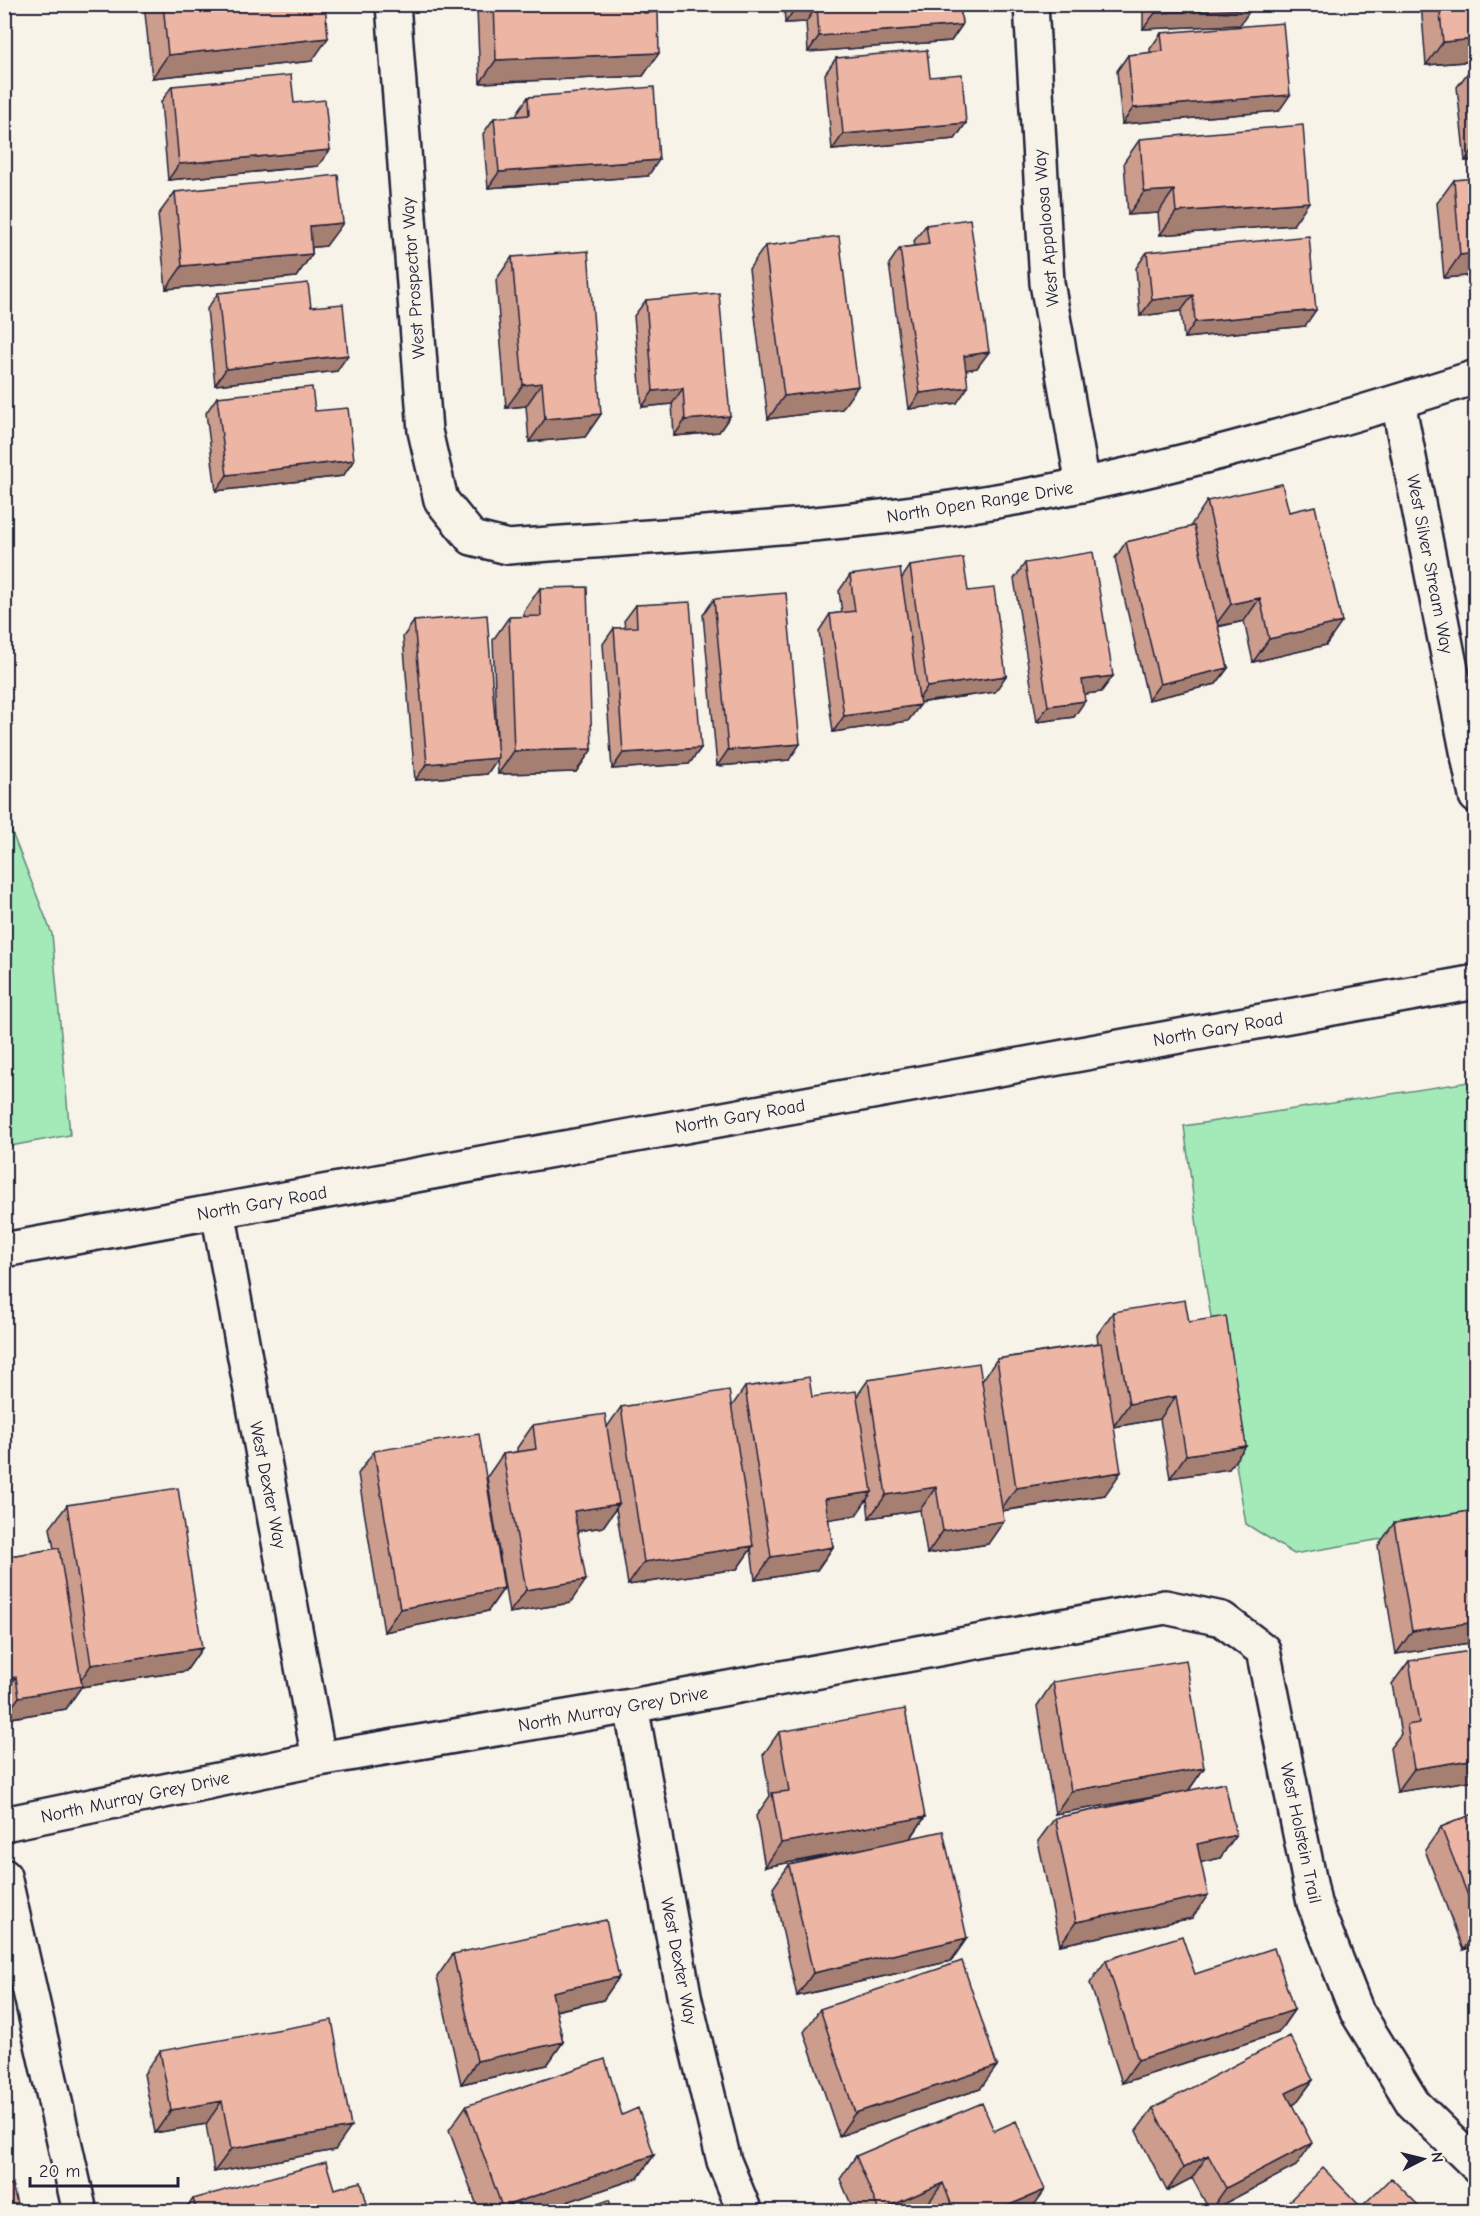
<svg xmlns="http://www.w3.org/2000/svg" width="1480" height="2216" font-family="'Comic Neue',sans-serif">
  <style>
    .green { fill: #a3eab8; stroke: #62867a; stroke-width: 1.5 }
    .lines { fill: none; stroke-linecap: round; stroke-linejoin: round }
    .minor-casing { stroke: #22223b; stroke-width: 38 }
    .secondary-casing { stroke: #22223b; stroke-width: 38 }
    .minor { stroke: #f7f3e8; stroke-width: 33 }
    .secondary { stroke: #f7f3e8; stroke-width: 33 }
    .wall { fill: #cc9c8d; stroke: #22223b; stroke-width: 1.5 }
    .shaded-wall { fill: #a67f73; stroke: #22223b; stroke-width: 1.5 }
    .building { fill: #edb5a4; stroke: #22223b; stroke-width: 1.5 }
    .labels { text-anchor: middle; stroke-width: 4.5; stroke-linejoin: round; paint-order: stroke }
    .street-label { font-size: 18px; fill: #22223b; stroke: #f7f3e8 }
  </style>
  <rect width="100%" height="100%" fill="#f7f3e8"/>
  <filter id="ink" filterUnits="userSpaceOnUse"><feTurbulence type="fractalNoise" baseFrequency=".0167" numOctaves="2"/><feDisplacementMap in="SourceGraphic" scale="12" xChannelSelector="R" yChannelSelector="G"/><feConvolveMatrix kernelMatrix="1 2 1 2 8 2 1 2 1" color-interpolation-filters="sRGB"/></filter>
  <g filter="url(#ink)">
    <!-- green -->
    <path class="green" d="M 5,815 L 52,934 L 70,1135 L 5,1147 Z
      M 1475,1081 L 1475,1523 L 1294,1554 L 1246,1524 L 1201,1257 L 1184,1126 Z"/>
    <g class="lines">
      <!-- minor casing -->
      <g class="minor-casing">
        <path id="minor" d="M 393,4 L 425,431 L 441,500 L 472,538 L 508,547 C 679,534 851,527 1020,497 C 1174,469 1327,424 1476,377
          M 1031,4 L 1047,283 L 1083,485
          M 1398,402 L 1476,796
          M 218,1211 L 319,1759
          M 631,1706 L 685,2000 L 724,2161 L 745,2212
          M 4,1824 L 319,1759 L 631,1706 L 1165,1607 L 1222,1619 L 1263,1650 L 1314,1903 L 1357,2012 L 1413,2103 L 1476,2165
          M 4,1876 L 80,2212"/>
      </g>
      <!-- secondary casing -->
      <g class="secondary-casing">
        <path id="secondary" d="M 4,1250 L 1476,982"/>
      </g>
      <!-- minor -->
      <use href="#minor" class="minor"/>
      <!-- secondary -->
      <use href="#secondary" class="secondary"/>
    </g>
    <!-- wall -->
    <path class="wall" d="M 144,4 L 325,4 L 312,61 L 152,78 Z
      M 480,4 L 644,4 L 644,13 L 659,53 L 643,76 L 480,83 L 477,9 Z
      M 784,4 L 960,4 L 962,25 L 951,41 L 808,52 L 806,22 L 785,23 Z
      M 1143,4 L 1251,4 L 1240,25 L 1143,29 Z
      M 1421,4 L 1476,4 L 1476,61 L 1426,65 Z
      M 1161,33 L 1279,111 L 1122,124 L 1117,71 L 1128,55 L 1150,53 L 1150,49 Z
      M 836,58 L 930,77 L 966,123 L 955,139 L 832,150 L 825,74 Z
      M 1469,71 L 1476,71 L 1476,160 L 1465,161 L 1457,87 Z
      M 172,86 L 294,103 L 318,166 L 168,180 L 161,102 Z
      M 528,97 L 648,176 L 488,188 L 483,134 L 494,118 L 517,116 L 517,113 Z
      M 1140,139 L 1293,225 L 1160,235 L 1158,213 L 1128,215 L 1124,162 Z
      M 1454,180 L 1476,275 L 1444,278 L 1437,203 Z
      M 175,192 L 326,246 L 312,247 L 312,254 L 296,277 L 166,289 L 158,215 Z
      M 926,225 L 977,368 L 966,370 L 957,403 L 909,409 L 889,264 L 900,248 L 915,246 L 914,241 Z
      M 765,246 L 842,409 L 768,419 L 749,269 Z
      M 1147,252 L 1305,326 L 1184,338 L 1181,311 L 1140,316 L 1136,268 Z
      M 512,257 L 601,414 L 585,437 L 529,442 L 526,406 L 506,408 L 496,280 Z
      M 218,293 L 311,307 L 337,371 L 215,385 L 207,309 Z
      M 646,300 L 730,416 L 719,432 L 674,436 L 672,404 L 642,407 L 634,316 Z
      M 217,397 L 315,411 L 354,460 L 343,476 L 216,491 L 206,413 Z
      M 1207,501 L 1289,512 L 1326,645 L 1253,662 L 1244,621 L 1218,627 L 1228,668 L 1216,684 L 1148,700 L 1115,558 L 1126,542 L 1192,527 L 1191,525 Z
      M 1025,563 L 1113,676 L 1101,692 L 1084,694 L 1074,717 L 1037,722 L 1014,579 Z
      M 910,566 L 968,591 L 995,692 L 919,703 L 920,705 L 908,721 L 833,732 L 819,631 L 830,614 L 842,613 L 839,591 L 850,575 L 902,578 Z
      M 540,588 L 592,749 L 576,772 L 498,774 L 497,759 L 487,774 L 415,780 L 403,637 L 414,621 L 497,738 L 493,640 L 509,617 L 524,617 L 524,611 Z
      M 714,599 L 789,760 L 717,766 L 703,615 Z
      M 636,605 L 701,748 L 689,764 L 612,769 L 603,644 L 614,628 L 625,628 L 624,621 Z
      M 1113,1312 L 1189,1322 L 1229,1469 L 1170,1478 L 1160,1419 L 1114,1427 L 1105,1495 L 1002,1511 L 988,1544 L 927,1554 L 920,1510 L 869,1518 L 867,1499 L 856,1515 L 828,1519 L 833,1547 L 817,1570 L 755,1580 L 751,1549 L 737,1569 L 628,1585 L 616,1508 L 603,1527 L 578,1531 L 570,1603 L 509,1613 L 487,1477 L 503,1454 L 517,1452 L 517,1448 L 533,1425 L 607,1427 L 621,1407 L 732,1406 L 745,1387 L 812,1397 L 857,1396 L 868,1380 L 982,1381 L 997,1359 L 1098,1343 L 1097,1335 Z
      M 374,1451 L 504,1588 L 488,1611 L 384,1632 L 358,1474 Z
      M 67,1505 L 202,1648 L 186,1671 L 81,1687 L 66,1709 L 4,1719 L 4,1557 L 54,1549 L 50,1528 Z
      M 1394,1523 L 1476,1642 L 1396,1654 L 1378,1546 Z
      M 1409,1661 L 1476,1780 L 1397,1792 L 1390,1748 L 1401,1734 L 1392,1684 Z
      M 1053,1682 L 1204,1768 L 1189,1790 L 1236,1835 L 1220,1858 L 1201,1862 L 1192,1918 L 1060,1945 L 1038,1841 L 1055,1818 L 1160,1796 L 1055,1814 L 1037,1706 Z
      M 779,1732 L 925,1817 L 911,1838 L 967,1938 L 951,1961 L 797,1996 L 773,1888 L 789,1865 L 855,1850 L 765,1867 L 756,1816 L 770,1796 L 763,1755 Z
      M 1476,1813 L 1476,1945 L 1463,1950 L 1425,1850 L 1441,1827 Z
      M 453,1954 L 619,1977 L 603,2000 L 556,2011 L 563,2042 L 547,2065 L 461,2084 L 437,1977 Z
      M 1106,1960 L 1195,1974 L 1294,2010 L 1278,2033 L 1122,2083 L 1090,1983 Z
      M 820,2009 L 980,2089 L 839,2136 L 804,2032 Z
      M 160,2051 L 335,2150 L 214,2172 L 206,2124 L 155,2133 L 144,2074 Z
      M 1313,2080 L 1296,2103 L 1292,2105 L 1296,2166 L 1210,2211 L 1192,2178 L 1167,2191 L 1136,2131 L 1153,2108 Z
      M 466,2106 L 622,2115 L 654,2155 L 638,2178 L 540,2211 L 479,2211 L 449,2130 Z
      M 994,2131 L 1030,2211 L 929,2211 L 926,2206 L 914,2211 L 854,2211 L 840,2179 L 856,2156 Z
      M 334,2189 L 369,2211 L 184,2211 L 193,2199 Z"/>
    <!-- shaded-wall -->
    <path class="shaded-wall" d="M 817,6 L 806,22 L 785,23 L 796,7 Z
      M 1251,9 L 1240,25 L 1143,29 L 1155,13 Z
      M 962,25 L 951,41 L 808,52 L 819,36 Z
      M 328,38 L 312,61 L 152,78 L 168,55 Z
      M 1476,39 L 1476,61 L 1426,65 L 1443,42 Z
      M 659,53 L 643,76 L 480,83 L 496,60 Z
      M 1290,95 L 1279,111 L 1122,124 L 1133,108 Z
      M 966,123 L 955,139 L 832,150 L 843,134 Z
      M 1476,145 L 1476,160 L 1465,161 Z
      M 330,150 L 318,166 L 168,180 L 179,164 Z
      M 659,160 L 648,176 L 488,188 L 499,172 Z
      M 1174,190 L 1158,213 L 1128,215 L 1144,192 Z
      M 1309,202 L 1293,225 L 1160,235 L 1176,212 Z
      M 343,223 L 326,246 L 294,249 L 310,226 Z
      M 4,240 L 10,240 L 4,248 Z
      M 1476,253 L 1476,275 L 1444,278 L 1460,255 Z
      M 312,254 L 296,277 L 166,289 L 182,266 Z
      M 1193,295 L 1181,311 L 1140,316 L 1152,300 Z
      M 1316,310 L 1305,326 L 1184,338 L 1195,322 Z
      M 989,352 L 977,368 L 953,372 L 964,356 Z
      M 348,355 L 337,371 L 215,385 L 226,369 Z
      M 542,383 L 526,406 L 506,408 L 523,385 Z
      M 858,386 L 842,409 L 768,419 L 784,396 Z
      M 968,387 L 957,403 L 909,409 L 920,393 Z
      M 683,388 L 672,404 L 642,407 L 653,391 Z
      M 601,414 L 585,437 L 529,442 L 545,419 Z
      M 730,416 L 719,432 L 674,436 L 685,420 Z
      M 354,460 L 343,476 L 216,491 L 227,475 Z
      M 1260,598 L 1244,621 L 1214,627 L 1231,604 Z
      M 1342,622 L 1326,645 L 1253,662 L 1269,639 Z
      M 1228,668 L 1216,684 L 1148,700 L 1160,684 Z
      M 1006,676 L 995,692 L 916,703 L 927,687 Z
      M 1113,676 L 1101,692 L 1070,696 L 1082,680 Z
      M 1085,701 L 1074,717 L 1037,722 L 1048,706 Z
      M 920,705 L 908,721 L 833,732 L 844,716 Z
      M 800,744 L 789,760 L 717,766 L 728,750 Z
      M 701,748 L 689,764 L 612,769 L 623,753 Z
      M 592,749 L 576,772 L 498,774 L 514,751 Z
      M 498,758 L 487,774 L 415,780 L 427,764 Z
      M 1176,1396 L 1160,1419 L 1113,1427 L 1129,1404 Z
      M 1246,1446 L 1229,1469 L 1170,1478 L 1186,1455 Z
      M 1121,1472 L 1105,1495 L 1000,1511 L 1016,1488 Z
      M 936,1487 L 920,1510 L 869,1518 L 886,1495 Z
      M 872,1492 L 856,1515 L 809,1523 L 825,1499 Z
      M 619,1504 L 603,1527 L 558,1534 L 574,1511 Z
      M 1004,1521 L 988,1544 L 927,1554 L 943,1531 Z
      M 753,1546 L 737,1569 L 628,1585 L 644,1562 Z
      M 833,1547 L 817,1570 L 755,1580 L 771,1557 Z
      M 586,1580 L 570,1603 L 509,1613 L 526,1590 Z
      M 504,1588 L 488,1611 L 384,1632 L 400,1609 Z
      M 1476,1622 L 1476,1642 L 1396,1654 L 1412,1631 Z
      M 202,1648 L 186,1671 L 81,1687 L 66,1709 L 4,1719 L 4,1718 L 19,1697 L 76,1687 L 91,1665 Z
      M 16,1677 L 4,1693 L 4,1679 Z
      M 1476,1759 L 1476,1780 L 1397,1792 L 1414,1769 Z
      M 1204,1768 L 1188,1791 L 1055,1814 L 1071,1791 Z
      M 925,1817 L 909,1840 L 765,1867 L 781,1843 Z
      M 1236,1835 L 1220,1858 L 1181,1867 L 1197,1844 Z
      M 1208,1895 L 1192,1918 L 1060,1945 L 1076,1922 Z
      M 1476,1932 L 1476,1945 L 1463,1950 Z
      M 967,1938 L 951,1961 L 797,1996 L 813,1973 Z
      M 619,1977 L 603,2000 L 536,2015 L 552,1992 Z
      M 1294,2010 L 1278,2033 L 1122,2083 L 1138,2060 Z
      M 563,2042 L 547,2065 L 461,2084 L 477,2061 Z
      M 997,2066 L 980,2089 L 839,2136 L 855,2113 Z
      M 1313,2080 L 1296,2103 L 1270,2116 L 1286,2093 Z
      M 222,2101 L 206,2124 L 155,2133 L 171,2110 Z
      M 351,2127 L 335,2150 L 214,2172 L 231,2149 Z
      M 1312,2143 L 1296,2166 L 1210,2211 L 1226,2188 Z
      M 654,2155 L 638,2178 L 540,2211 L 499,2211 L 502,2207 Z
      M 1208,2155 L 1192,2178 L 1167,2191 L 1183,2168 Z
      M 943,2183 L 926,2206 L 914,2211 L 879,2211 Z
      M 1045,2190 L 1030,2211 L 995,2211 Z"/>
    <!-- building -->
    <path class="building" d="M 163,4 L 325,4 L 328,38 L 168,55 Z
      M 494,4 L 644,4 L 644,13 L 658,12 L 659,53 L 496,60 Z
      M 796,4 L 960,4 L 962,25 L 819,36 L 817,6 L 796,7 Z
      M 1154,4 L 1251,4 L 1251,9 L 1155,13 Z
      M 1439,4 L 1476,4 L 1476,39 L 1443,42 Z
      M 1283,23 L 1290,95 L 1133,108 L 1128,55 L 1163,51 L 1161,33 Z
      M 927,50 L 930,77 L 962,74 L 966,123 L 843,134 L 836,58 Z
      M 1469,71 L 1476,71 L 1476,140 Z
      M 291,75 L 294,103 L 325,100 L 330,150 L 179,164 L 172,86 Z
      M 654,87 L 659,160 L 499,172 L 494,118 L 529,115 L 528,97 Z
      M 1303,125 L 1309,202 L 1176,212 L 1174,190 L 1144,192 L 1140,139 Z
      M 5,152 L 10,240 L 4,240 L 4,152 Z
      M 338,175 L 343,223 L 310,226 L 312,254 L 182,266 L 175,192 Z
      M 1476,178 L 1476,253 L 1460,255 L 1454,180 Z
      M 970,219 L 989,352 L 964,356 L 968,387 L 920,393 L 900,248 L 929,244 L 926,225 Z
      M 839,236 L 858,386 L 784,396 L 765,246 Z
      M 1309,236 L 1316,310 L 1195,322 L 1193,295 L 1152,300 L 1147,252 Z
      M 588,251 L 601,414 L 545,419 L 542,383 L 523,385 L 512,257 Z
      M 308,283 L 311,307 L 343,304 L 348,355 L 226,369 L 218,293 Z
      M 719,293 L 730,416 L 685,420 L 683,388 L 653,391 L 646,300 Z
      M 312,387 L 315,411 L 348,408 L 354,460 L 227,475 L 217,397 Z
      M 1282,484 L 1289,512 L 1315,506 L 1342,622 L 1269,639 L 1260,598 L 1231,604 L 1207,501 Z
      M 1194,526 L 1228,668 L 1160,684 L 1126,542 Z
      M 1093,552 L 1113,676 L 1082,680 L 1085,701 L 1048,706 L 1025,563 Z
      M 963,558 L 968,591 L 994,588 L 1006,676 L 927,687 L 910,566 Z
      M 900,568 L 920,705 L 844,716 L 830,614 L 855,611 L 850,575 Z
      M 587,587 L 592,749 L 514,751 L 509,617 L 541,616 L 540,588 Z
      M 786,593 L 800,744 L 728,750 L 714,599 Z
      M 690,602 L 701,748 L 623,753 L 614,628 L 637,627 L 636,605 Z
      M 487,615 L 498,758 L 427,764 L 414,621 Z
      M 1185,1300 L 1189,1322 L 1226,1316 L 1246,1446 L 1186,1455 L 1176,1396 L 1129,1404 L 1113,1312 Z
      M 1101,1343 L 1121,1472 L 1016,1488 L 997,1359 Z
      M 979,1363 L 1004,1521 L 943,1531 L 936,1487 L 886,1495 L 868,1380 Z
      M 809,1377 L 812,1397 L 856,1391 L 872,1492 L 825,1499 L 833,1547 L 771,1557 L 745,1387 Z
      M 729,1390 L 753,1546 L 644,1562 L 621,1407 Z
      M 605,1414 L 619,1504 L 574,1511 L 586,1580 L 526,1590 L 503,1454 L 536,1449 L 533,1425 Z
      M 479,1434 L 504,1588 L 400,1609 L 374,1451 Z
      M 178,1488 L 202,1648 L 91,1665 L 67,1505 Z
      M 1476,1510 L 1476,1622 L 1412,1631 L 1394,1523 Z
      M 59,1548 L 82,1686 L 19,1697 L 16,1677 L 4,1679 L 4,1557 Z
      M 1476,1650 L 1476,1759 L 1414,1769 L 1407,1725 L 1419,1723 L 1409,1661 Z
      M 1186,1660 L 1204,1768 L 1071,1791 L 1053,1682 Z
      M 905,1709 L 925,1817 L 781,1843 L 772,1793 L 789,1791 L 779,1732 Z
      M 1225,1783 L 1236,1835 L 1197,1844 L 1208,1895 L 1076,1922 L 1055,1818 Z
      M 1476,1813 L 1476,1916 L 1441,1827 Z
      M 943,1831 L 967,1938 L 813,1973 L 789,1865 Z
      M 606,1920 L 619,1977 L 552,1992 L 563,2042 L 477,2061 L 453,1954 Z
      M 1182,1936 L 1195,1974 L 1274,1948 L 1294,2010 L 1138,2060 L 1106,1960 Z
      M 962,1961 L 997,2066 L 855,2113 L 820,2009 Z
      M 332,2020 L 351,2127 L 231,2149 L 222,2101 L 171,2110 L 160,2051 Z
      M 1290,2036 L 1313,2080 L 1286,2093 L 1312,2143 L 1226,2188 L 1208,2155 L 1183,2168 L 1153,2108 Z
      M 605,2059 L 622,2115 L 638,2108 L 654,2155 L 502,2207 L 466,2106 Z
      M 982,2103 L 994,2131 L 1016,2121 L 1045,2190 L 995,2211 L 954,2211 L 943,2183 L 879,2211 L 856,2156 Z
      M 326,2162 L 334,2189 L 361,2182 L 369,2211 L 197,2211 L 193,2199 Z
      M 1323,2168 L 1361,2207 L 1391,2178 L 1424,2211 L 1279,2211 Z
      M 12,2185 L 19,2211 L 4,2211 L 4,2187 Z
      M 609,2200 L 613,2211 L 578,2211 Z"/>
  </g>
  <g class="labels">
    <!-- street labels -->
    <g class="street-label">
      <text transform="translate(1046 228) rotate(-95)" y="6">West Appaloosa Way</text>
      <text transform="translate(413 278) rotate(-94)" y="6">West Prospector Way</text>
      <text transform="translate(980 502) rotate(-9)" y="6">North Open Range Drive</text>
      <text transform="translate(1430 564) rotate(79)" y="6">West Silver Stream Way</text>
      <text transform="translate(1218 1029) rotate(-10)" y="6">North Gary Road</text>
      <text transform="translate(740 1116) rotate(-10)" y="6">North Gary Road</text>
      <text transform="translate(262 1203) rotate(-10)" y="6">North Gary Road</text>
      <text transform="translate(268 1485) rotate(79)" y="6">West Dexter Way</text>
      <text transform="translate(613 1709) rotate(-10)" y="6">North Murray Grey Drive</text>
      <text transform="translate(135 1797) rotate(-12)" y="6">North Murray Grey Drive</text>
      <text transform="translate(1301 1833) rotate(78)" y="6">West Holstein Trail</text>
      <text transform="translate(679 1961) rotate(79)" y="6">West Dexter Way</text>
    </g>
  </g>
  <!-- margin -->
  <rect width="1480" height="2216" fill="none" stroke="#f7f3e8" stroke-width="24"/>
  <rect x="12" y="12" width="1456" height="2192" fill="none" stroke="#22223b" stroke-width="2" filter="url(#ink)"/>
  <!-- north arrow -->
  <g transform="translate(1423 2159) rotate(83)" stroke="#f7f3e8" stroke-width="4.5" paint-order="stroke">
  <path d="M0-4.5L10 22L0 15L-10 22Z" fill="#22223b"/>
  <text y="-9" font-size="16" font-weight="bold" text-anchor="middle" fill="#22223b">N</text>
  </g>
  <!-- scale -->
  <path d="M30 2177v9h148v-9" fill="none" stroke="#22223b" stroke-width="3"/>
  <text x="39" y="2177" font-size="18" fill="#22223b" stroke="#f7f3e8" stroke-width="4.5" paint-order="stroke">20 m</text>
</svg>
